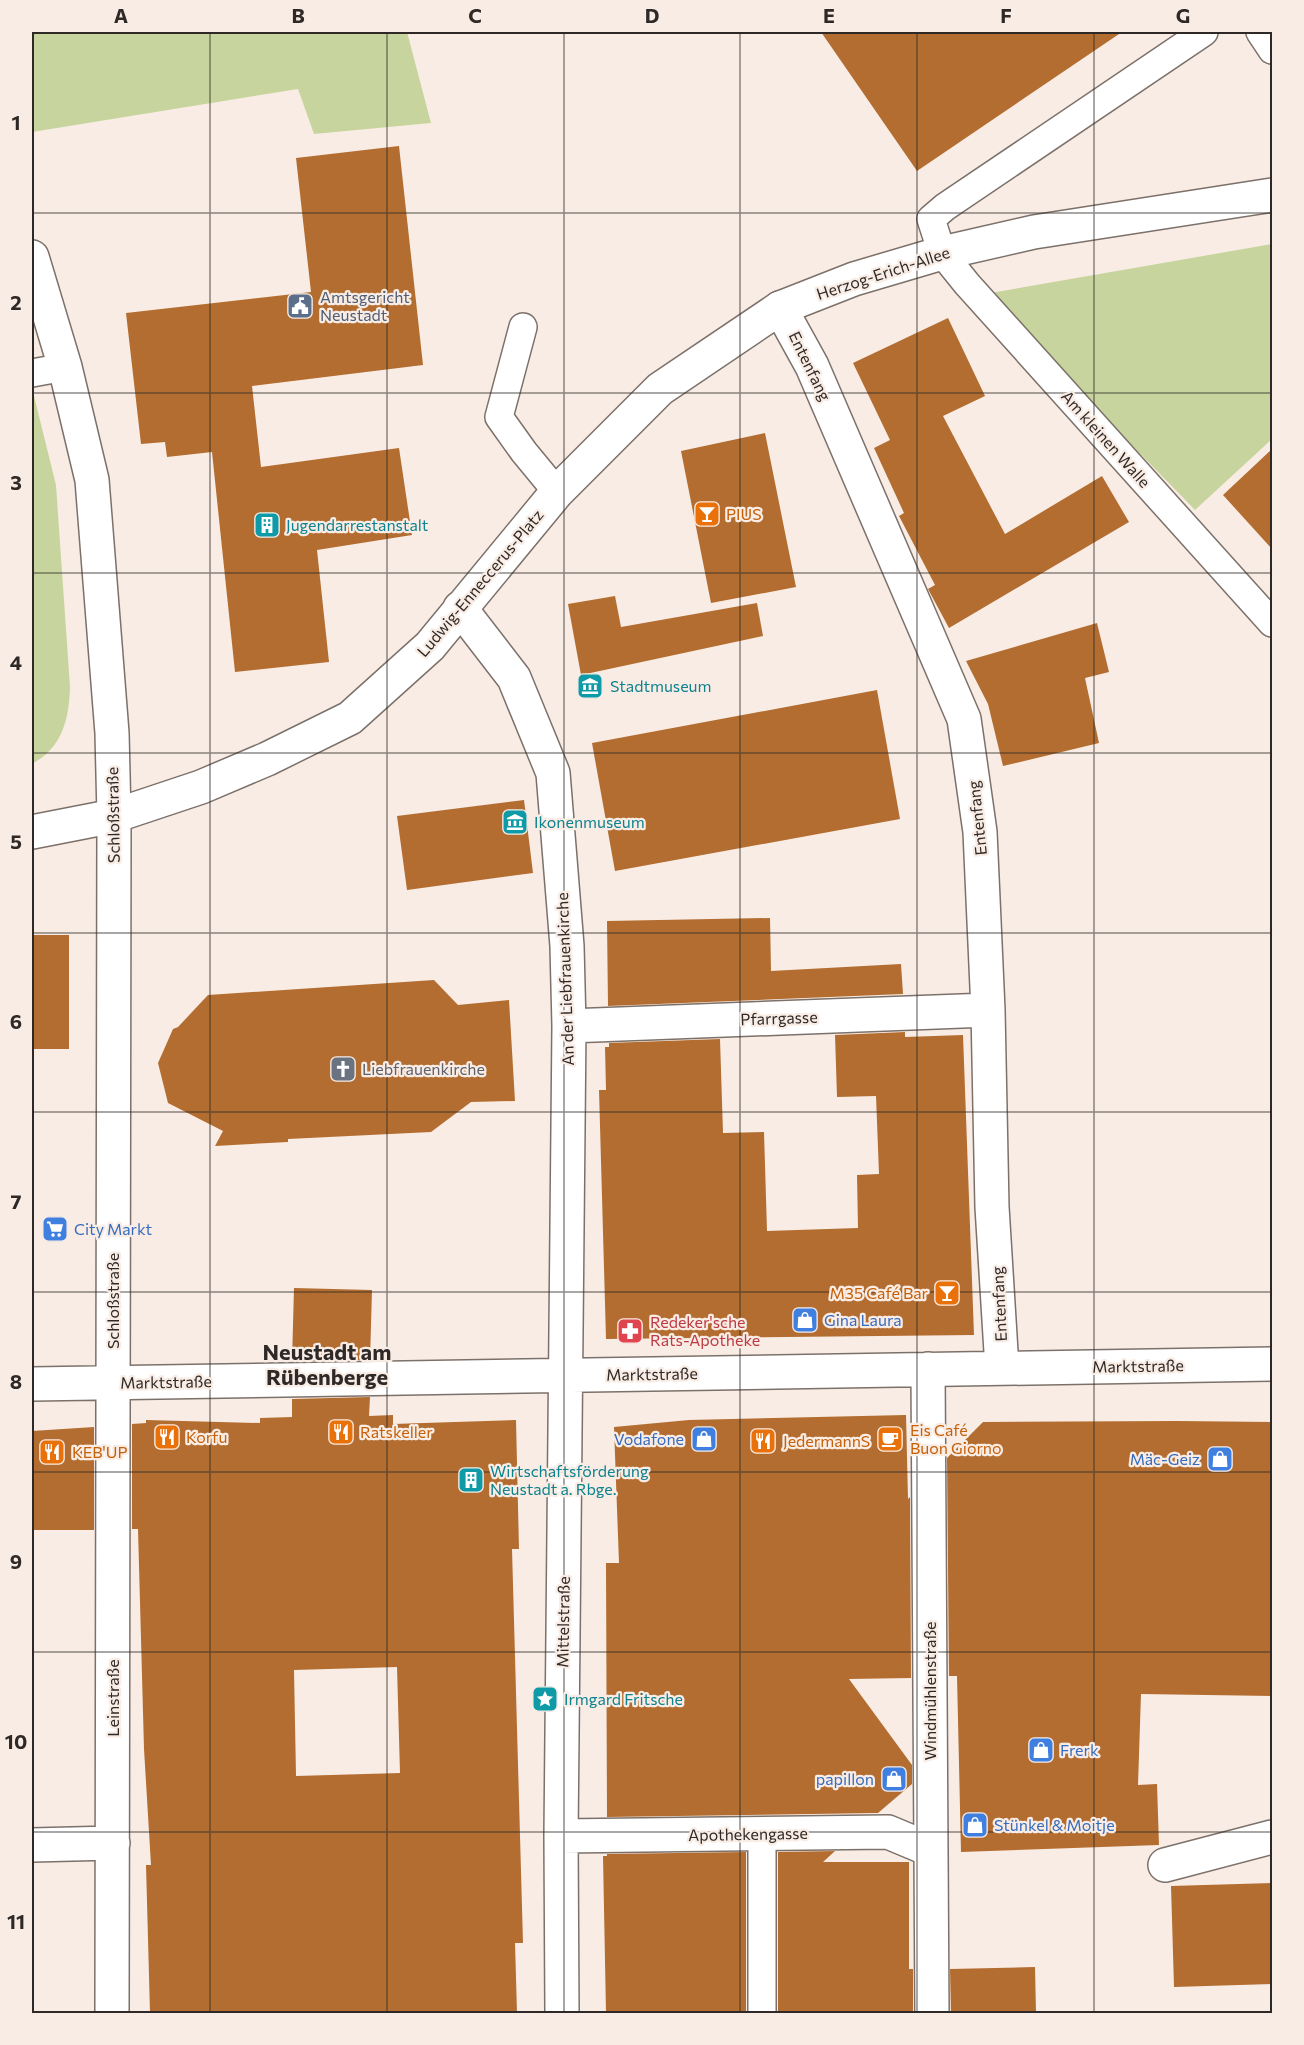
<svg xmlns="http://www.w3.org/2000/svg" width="1304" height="2045" font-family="Commissioner,sans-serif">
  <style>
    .green { fill: #c8d49d }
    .building { fill: #b36d30; fill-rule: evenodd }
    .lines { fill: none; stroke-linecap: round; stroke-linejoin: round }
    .lane-casing { stroke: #7c716a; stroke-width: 30 }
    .street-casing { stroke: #7c716a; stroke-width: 36 }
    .secondary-casing { stroke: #7c716a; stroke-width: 36 }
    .lane { stroke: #fff; stroke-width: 27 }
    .street { stroke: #fff; stroke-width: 33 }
    .secondary { stroke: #fff; stroke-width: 33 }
    .grid { fill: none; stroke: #2e2927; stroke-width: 1.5; stroke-opacity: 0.55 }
    .labels { text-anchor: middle; stroke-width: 4.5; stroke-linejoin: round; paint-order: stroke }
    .street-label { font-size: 16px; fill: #2e2927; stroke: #f9ece4 }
    .service-label { font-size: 16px; fill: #4e5e75; stroke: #f9ece4; text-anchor: start }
    .food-label { font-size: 16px; fill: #c56008; stroke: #f9ece4; text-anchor: start }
    .culture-label { font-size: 16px; fill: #0d838f; stroke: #f9ece4; text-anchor: start }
    .worship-label { font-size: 16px; fill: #5b616d; stroke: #f9ece4; text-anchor: start }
    .shop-label { font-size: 16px; fill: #366cbe; stroke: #f9ece4; text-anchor: start }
    .health-label { font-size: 16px; fill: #be3a42; stroke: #f9ece4; text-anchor: start }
    .district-label { font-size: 22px; font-weight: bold; fill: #2e2927; stroke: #f9ece4 }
    .neatline { fill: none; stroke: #2e2927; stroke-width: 2 }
    .grid-label { font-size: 20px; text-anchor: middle; font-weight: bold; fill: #2e2927 }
  </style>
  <rect width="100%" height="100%" fill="#f9ece4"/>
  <!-- green -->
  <path class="green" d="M 32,32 L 407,32 L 431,123 L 314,134 L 298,89 L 32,132 Z
    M 1272,244 L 1272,439 L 1195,510 L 985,294 Z
    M 32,388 L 56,485 L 70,687 C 69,720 62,748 32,764 Z"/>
  <!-- building -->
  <path class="building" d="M 821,32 L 1122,32 L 917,171 Z
    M 399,146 L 423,365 L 252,386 L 261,467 L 399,448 L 412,535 L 317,550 L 329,662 L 235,672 L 212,452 L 167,457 L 165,442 L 141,444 L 126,313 L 311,292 L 296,158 Z
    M 948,318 L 985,396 L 943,416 L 1005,534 L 1102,476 L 1129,522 L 949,628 L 928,589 L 935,585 L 899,516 L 904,513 L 874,448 L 890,440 L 853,363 Z
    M 765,433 L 796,587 L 711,603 L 681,451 Z
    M 1272,449 L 1272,549 L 1223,495 Z
    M 615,596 L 621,627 L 757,603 L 763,636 L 581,675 L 568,604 Z
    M 1097,623 L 1109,672 L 1085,678 L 1099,743 L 1003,766 L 988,704 L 966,661 Z
    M 877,690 L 900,819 L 615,871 L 592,743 Z
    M 524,800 L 533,873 L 407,890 L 397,816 Z
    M 770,918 L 771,971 L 901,964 L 903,994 L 608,1006 L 607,921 Z
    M 32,935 L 69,935 L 69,1049 L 32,1049 Z
    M 434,980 L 458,1005 L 509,1000 L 515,1101 L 471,1102 L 431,1132 L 288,1139 L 288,1142 L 215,1146 L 223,1131 L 168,1103 L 158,1063 L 173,1029 L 178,1027 L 208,995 Z
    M 905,1032 L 905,1037 L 963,1035 L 974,1335 L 606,1339 L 599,1090 L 606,1090 L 605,1047 L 609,1047 L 609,1043 L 720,1039 L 723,1133 L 764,1132 L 767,1231 L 858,1228 L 857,1175 L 879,1174 L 876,1096 L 837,1097 L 835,1035 Z
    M 294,1288 L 372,1290 L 370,1360 L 292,1361 Z
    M 370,1397 L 369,1416 L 393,1415 L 393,1424 L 516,1420 L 519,1549 L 512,1549 L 523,1943 L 515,1943 L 517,2013 L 150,2013 L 146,1865 L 151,1865 L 144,1749 L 138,1529 L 132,1529 L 132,1424 L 146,1423 L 146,1420 L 260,1423 L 260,1418 L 292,1417 L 292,1399 ZM 397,1667 L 400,1773 L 296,1776 L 294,1670 Z
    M 906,1415 L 908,1499 L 910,1497 L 911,1678 L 849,1679 L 912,1765 L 912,1784 L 878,1813 L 607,1817 L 606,1563 L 619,1563 L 614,1427 L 689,1420 Z
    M 1177,1421 L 1272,1422 L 1272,1696 L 1141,1694 L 1138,1785 L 1157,1784 L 1159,1845 L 961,1852 L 957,1676 L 949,1676 L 947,1458 L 983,1422 Z
    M 94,1427 L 94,1530 L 32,1530 L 32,1431 Z
    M 835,1851 L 823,1862 L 909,1862 L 909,1969 L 913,1969 L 913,2013 L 778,2013 L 778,1852 Z
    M 746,1852 L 746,2013 L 606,2013 L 603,1856 L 607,1856 L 607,1854 Z
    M 1272,1883 L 1272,1984 L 1174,1987 L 1171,1886 Z
    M 1035,1967 L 1036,2013 L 951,2013 L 950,1969 Z"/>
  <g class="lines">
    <!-- lane casing -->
    <g class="lane-casing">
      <path id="lane" d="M 1204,32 L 945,207 L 931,219 L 942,253 L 967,284 L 1272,623
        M 1260,32 L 1272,50
        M 523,327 L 499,417 L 524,452 L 557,492
        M 32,373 L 65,367
        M 762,1834 L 762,2014"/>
    </g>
    <!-- street casing -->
    <g class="street-casing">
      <path id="street" d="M 32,257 L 65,367 L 92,480 L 112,733 L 114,816 L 112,2014
        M 780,308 L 812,366 L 964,719 L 980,832 L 988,1010 L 992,1207 L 1002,1368
        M 460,608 L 514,678 L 553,773 L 567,946 L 569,1026 L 561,1836 L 562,2014
        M 569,1026 L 988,1010
        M 928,1369 L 932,2014
        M 32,1384 L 1272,1364
        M 561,1836 L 888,1832 L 931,1850
        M 32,1845 L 113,1843
        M 1165,1865 L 1272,1837"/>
    </g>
    <!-- secondary casing -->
    <g class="secondary-casing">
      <path id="secondary" d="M 32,832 L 114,816 L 201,787 L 267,759 L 350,718 L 430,646 L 557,492 L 660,389 L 780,308 L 854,279 L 942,253 L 1034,232 L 1272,195"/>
    </g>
    <!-- lane -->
    <use href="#lane" class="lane"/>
    <!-- street -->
    <use href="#street" class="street"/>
    <!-- secondary -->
    <use href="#secondary" class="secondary"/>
  </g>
  <!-- grid -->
  <path class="grid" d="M 210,32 L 210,2014M 387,32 L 387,2014M 564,32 L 564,2014M 740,32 L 740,2014M 917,32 L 917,2014M 1094,32 L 1094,2014M 32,213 L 1272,213M 32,393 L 1272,393M 32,573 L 1272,573M 32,753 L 1272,753M 32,933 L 1272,933M 32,1112 L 1272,1112M 32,1292 L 1272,1292M 32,1472 L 1272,1472M 32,1652 L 1272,1652M 32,1832 L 1272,1832"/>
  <!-- icons -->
  <defs>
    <g id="civic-square" transform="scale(1.35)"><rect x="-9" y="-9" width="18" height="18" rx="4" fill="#5c6f8a" stroke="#f9ece4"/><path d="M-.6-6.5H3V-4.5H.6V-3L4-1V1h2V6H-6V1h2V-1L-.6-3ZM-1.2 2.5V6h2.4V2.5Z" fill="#fff"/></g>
    <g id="bar-square" transform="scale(1.35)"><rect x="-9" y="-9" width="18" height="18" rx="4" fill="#e8710a" stroke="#f9ece4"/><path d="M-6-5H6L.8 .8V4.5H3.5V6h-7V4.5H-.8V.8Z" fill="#fff"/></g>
    <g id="building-square" transform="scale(1.35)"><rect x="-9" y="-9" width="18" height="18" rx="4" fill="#0f9aa8" stroke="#f9ece4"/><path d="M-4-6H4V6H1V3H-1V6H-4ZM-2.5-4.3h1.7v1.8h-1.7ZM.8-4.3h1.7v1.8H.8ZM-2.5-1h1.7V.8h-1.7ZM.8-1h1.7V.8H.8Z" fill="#fff"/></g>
    <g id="museum-square" transform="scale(1.35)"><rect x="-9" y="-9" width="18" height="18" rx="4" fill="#0f9aa8" stroke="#f9ece4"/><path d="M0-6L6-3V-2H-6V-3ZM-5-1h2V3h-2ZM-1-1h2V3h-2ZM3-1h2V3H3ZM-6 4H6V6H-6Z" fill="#fff"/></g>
    <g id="church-square" transform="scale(1.35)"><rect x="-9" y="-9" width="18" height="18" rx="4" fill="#6b7280" stroke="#f9ece4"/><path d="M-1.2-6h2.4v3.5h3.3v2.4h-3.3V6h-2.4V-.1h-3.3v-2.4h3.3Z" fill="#fff"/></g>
    <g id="supermarket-square" transform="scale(1.35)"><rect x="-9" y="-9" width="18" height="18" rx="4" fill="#3f7fe0" stroke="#f9ece4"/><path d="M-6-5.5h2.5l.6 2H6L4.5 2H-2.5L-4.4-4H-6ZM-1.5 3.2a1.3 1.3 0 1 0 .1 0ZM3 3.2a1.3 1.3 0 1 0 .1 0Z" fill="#fff"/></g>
    <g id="shop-square" transform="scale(1.35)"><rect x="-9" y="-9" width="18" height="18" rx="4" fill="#3f7fe0" stroke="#f9ece4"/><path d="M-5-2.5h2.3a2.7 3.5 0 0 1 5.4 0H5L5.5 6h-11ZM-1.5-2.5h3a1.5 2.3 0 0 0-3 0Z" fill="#fff"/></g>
    <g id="pharmacy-square" transform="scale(1.35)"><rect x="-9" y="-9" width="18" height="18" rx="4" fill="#e0444e" stroke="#f9ece4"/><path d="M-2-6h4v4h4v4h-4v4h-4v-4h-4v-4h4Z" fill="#fff"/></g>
    <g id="restaurant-square" transform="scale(1.35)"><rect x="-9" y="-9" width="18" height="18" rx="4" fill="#e8710a" stroke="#f9ece4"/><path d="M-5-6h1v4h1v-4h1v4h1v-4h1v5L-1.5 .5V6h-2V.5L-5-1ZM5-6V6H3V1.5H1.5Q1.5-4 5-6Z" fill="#fff"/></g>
    <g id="cafe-square" transform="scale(1.35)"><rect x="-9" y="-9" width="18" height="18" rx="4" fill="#e8710a" stroke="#f9ece4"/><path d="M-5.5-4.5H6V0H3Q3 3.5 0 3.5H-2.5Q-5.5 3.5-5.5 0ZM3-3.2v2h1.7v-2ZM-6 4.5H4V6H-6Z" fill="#fff"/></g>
    <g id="sight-square" transform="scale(1.35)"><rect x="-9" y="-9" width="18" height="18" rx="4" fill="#0f9aa8" stroke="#f9ece4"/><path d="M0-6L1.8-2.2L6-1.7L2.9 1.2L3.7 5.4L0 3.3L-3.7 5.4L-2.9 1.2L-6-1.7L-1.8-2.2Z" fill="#fff"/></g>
  </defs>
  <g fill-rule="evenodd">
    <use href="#civic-square" x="300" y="306"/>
    <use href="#bar-square" x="707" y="514"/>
    <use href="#building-square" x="267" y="525"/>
    <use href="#museum-square" x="590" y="686"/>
    <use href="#museum-square" x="515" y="822"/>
    <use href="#church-square" x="343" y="1069"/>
    <use href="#supermarket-square" x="55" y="1229"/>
    <use href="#bar-square" x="947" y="1293"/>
    <use href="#shop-square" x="805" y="1320"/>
    <use href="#pharmacy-square" x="630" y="1331"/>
    <use href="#restaurant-square" x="341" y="1432"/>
    <use href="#restaurant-square" x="167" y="1437"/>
    <use href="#shop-square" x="704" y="1439"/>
    <use href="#cafe-square" x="890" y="1439"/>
    <use href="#restaurant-square" x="763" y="1441"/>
    <use href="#restaurant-square" x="52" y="1452"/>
    <use href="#shop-square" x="1220" y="1459"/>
    <use href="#building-square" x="471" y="1480"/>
    <use href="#sight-square" x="545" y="1699"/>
    <use href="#shop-square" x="1041" y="1750"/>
    <use href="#shop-square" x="894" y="1779"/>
    <use href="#shop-square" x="975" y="1825"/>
  </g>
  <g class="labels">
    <!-- street labels -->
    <g class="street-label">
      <text transform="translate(883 273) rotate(-18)" y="6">Herzog-Erich-Allee</text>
      <text transform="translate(810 366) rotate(64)" y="6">Entenfang</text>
      <text transform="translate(1106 439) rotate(48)" y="6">Am kleinen Walle</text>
      <text transform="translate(480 583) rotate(-50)" y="6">Ludwig-Enneccerus-Platz</text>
      <text transform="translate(113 815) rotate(-91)" y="6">Schloßstraße</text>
      <text transform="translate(977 818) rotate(-96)" y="6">Entenfang</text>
      <text transform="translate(565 979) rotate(-92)" y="6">An der Liebfrauenkirche</text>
      <text transform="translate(779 1018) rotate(-2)" y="6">Pfarrgasse</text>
      <text transform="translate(113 1301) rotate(-90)" y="6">Schloßstraße</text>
      <text transform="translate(999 1304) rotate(-93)" y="6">Entenfang</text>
      <text transform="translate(1138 1366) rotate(-1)" y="6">Marktstraße</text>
      <text transform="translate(652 1374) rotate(-1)" y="6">Marktstraße</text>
      <text transform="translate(166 1382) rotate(-1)" y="6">Marktstraße</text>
      <text transform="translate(563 1622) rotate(-89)" y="6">Mittelstraße</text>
      <text transform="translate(930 1691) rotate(-90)" y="6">Windmühlenstraße</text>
      <text transform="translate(113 1698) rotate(-90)" y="6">Leinstraße</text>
      <text transform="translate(748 1834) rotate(-1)" y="6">Apothekengasse</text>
    </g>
    <!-- service labels -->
    <g class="service-label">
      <text x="320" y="303">Amtsgericht<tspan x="320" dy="18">Neustadt</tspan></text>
    </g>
    <!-- food labels -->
    <g class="food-label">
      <text x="726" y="520">PIUS</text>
      <text x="928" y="1299" text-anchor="end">M35 Café Bar</text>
      <text x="910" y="1436">Eis Café<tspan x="910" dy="18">Buon Giorno</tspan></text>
      <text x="360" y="1438">Ratskeller</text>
      <text x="186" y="1443">Korfu</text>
      <text x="783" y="1447">JedermannS</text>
      <text x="72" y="1458">KEB'UP</text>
    </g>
    <!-- culture labels -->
    <g class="culture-label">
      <text x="286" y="531">Jugendarrestanstalt</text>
      <text x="610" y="692">Stadtmuseum</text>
      <text x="534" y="828">Ikonenmuseum</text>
      <text x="490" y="1477">Wirtschaftsförderung<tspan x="490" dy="18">Neustadt a. Rbge.</tspan></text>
      <text x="564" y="1705">Irmgard Fritsche</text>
    </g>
    <!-- worship labels -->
    <g class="worship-label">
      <text x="362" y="1075">Liebfrauenkirche</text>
    </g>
    <!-- shop labels -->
    <g class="shop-label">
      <text x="74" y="1235">City Markt</text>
      <text x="824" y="1326">Gina Laura</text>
      <text x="684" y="1445" text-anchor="end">Vodafone</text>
      <text x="1200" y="1465" text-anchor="end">Mäc-Geiz</text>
      <text x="1060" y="1756">Frerk</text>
      <text x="874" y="1785" text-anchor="end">papillon</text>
      <text x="994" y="1831">Stünkel &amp; Moitje</text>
    </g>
    <!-- health labels -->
    <g class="health-label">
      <text x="650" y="1328">Redeker'sche<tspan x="650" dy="18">Rats-Apotheke</tspan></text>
    </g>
    <!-- district labels -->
    <g class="district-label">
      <text x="327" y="1360">Neustadt am<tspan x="327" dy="25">Rübenberge</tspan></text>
    </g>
  </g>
  <!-- border -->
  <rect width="1304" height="2045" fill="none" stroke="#f9ece4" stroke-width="66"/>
  <rect x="33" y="33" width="1238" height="1979" class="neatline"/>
  <g class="grid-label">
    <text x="121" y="23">A</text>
    <text x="298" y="23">B</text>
    <text x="475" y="23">C</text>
    <text x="652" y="23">D</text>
    <text x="829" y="23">E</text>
    <text x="1006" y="23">F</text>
    <text x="1183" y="23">G</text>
    <text x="16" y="130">1</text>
    <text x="16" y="310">2</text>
    <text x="16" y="490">3</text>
    <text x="16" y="670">4</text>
    <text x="16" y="849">5</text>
    <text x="16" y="1029">6</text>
    <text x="16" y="1209">7</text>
    <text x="16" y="1389">8</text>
    <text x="16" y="1569">9</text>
    <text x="16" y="1749">10</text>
    <text x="16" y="1929">11</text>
  </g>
</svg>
